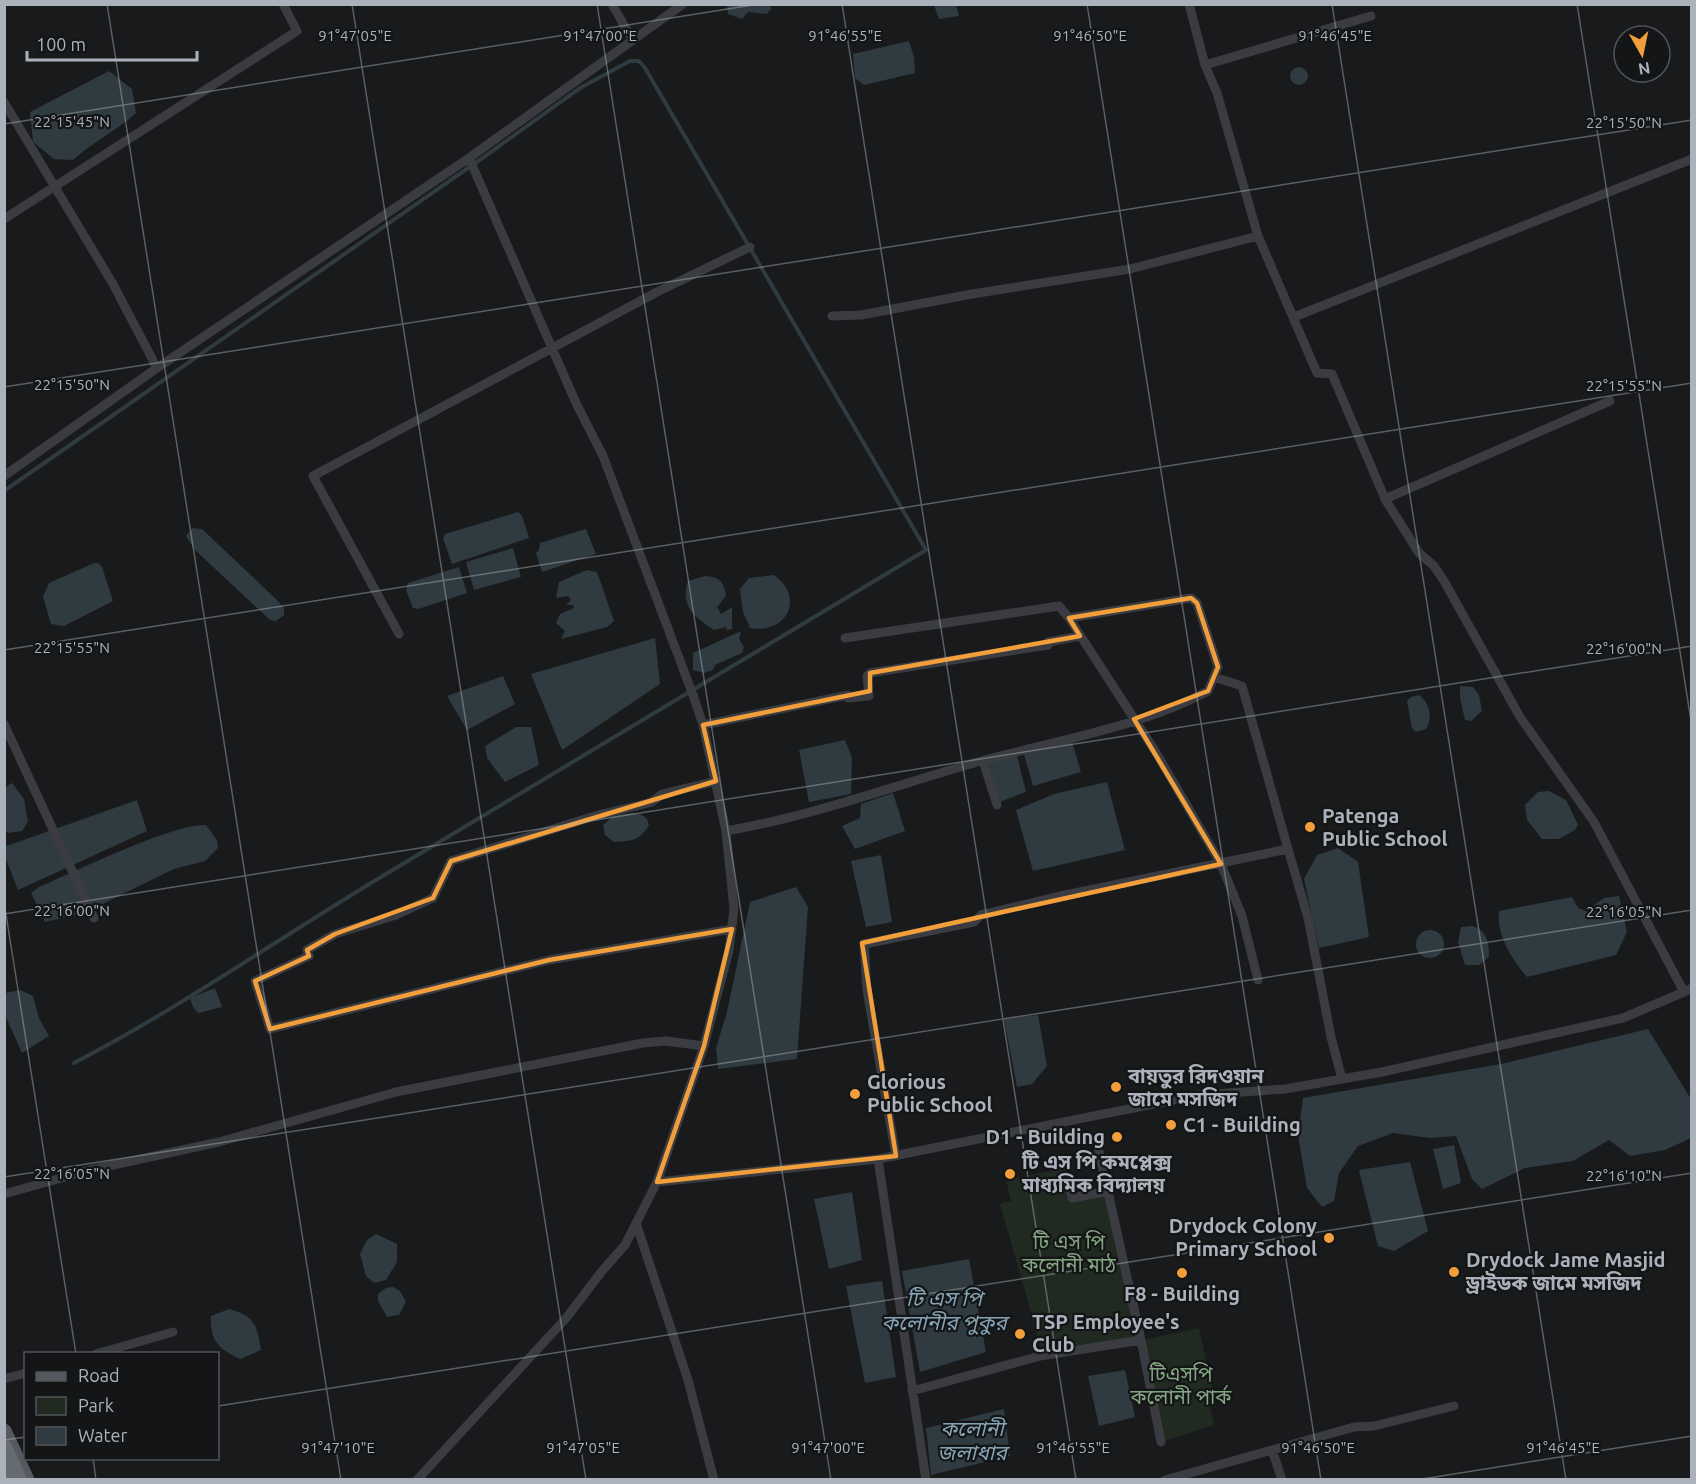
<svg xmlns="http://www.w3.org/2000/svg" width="1696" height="1484" font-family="Ubuntu,'Noto Sans Bengali',sans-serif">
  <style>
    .green { fill: #212a21 }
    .water { fill: #2f3b40 }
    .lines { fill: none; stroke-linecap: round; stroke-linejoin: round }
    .stream { stroke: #2f3b40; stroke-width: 4 }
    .street { stroke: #3a3c41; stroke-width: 9 }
    .primary { stroke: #565a60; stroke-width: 15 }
    .highway { stroke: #666b72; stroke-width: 16 }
    .marked { fill: none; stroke: #f29f3b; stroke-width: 4.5; stroke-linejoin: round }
    .ticks { fill: none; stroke: #acb2bb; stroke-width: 1.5; stroke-opacity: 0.45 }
    .poi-dot { fill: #f29f3b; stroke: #141517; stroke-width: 2 }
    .labels { text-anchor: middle; stroke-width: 4.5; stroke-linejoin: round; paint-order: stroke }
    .poi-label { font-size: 20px; font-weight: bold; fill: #acb2bb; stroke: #141517; text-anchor: start }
    .park-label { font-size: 20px; fill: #85a683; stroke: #141517 }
    .water-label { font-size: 21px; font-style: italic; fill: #84a4b5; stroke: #141517 }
    .ticks-label { font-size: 15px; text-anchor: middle; fill: #acb2bb; stroke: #141517; stroke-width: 4.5; stroke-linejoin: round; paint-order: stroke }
  </style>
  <rect width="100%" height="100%" fill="#191a1c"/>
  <!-- green -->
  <path class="green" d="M 1066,1168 L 1073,1197 L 1109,1190 L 1142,1340 L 1199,1328 L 1215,1401 L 1209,1402 L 1214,1425 L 1161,1442 L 1141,1340 L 1043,1354 L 1000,1204 L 1011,1201 L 1006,1180 Z"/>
  <!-- water -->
  <path class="water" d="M 727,5 L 770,5 L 771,9 L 767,14 L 748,12 L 742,19 L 728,14 Z
    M 934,5 L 956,5 L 959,16 L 939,19 Z
    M 909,41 L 914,57 L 915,73 L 864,85 L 855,78 L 853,54 Z
    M1290 76a9 9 0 1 1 18 0a9 9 0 1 1-18 0Z
    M 109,71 L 132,89 L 136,113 C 116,131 93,142 73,160 L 54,159 L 33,142 L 30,112 Z
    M 518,512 L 522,516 L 529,538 L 452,564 L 443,538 L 445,534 Z
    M 192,528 L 202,529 L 275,598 L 284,608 L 284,615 L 276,621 L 270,620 L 195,550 L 186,536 Z
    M 586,529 L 596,554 L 542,572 L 536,553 L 539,550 L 540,543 Z
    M 513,548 L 521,577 L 474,590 L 466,562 Z
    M 94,563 L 98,563 L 102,567 L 113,601 L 64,626 L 51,624 L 43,597 L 49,583 Z
    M 459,567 L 467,593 L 418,609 L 413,608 L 406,590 L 408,583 Z
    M 587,570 L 597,572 L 614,621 L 607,627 L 561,639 L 565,631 L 556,623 L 560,614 L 574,608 L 573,605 L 566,605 L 571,600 L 568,596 L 556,598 L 559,582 Z
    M 774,575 C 806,598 786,635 750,628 L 743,612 L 740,589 L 749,578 Z
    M 705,576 C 720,577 724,582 726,596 L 717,607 L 721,614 L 732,607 L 732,629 L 727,630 L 726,627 L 714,630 C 694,616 680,607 688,581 Z
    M 741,631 L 739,639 L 744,647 L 742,653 L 715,665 L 713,670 L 704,673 L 693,670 L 693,653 Z
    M 655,638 L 660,684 L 562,750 L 531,674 Z
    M 503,676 L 515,704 L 467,730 L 447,696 Z
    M 1460,686 L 1473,687 L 1479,695 L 1482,711 L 1471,721 L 1465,720 L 1460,698 Z
    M 1419,695 C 1430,703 1433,718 1426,729 L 1416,732 L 1412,728 L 1407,701 L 1411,697 Z
    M 516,727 L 531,727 L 539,765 L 505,782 L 487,758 L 485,746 Z
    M 845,740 L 852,758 L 851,794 L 809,802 L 799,750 Z
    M 1072,742 L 1081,772 L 1033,786 L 1024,754 Z
    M 1017,756 L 1026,792 L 1000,802 L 988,762 Z
    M 1107,782 L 1125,850 L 1033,871 L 1016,810 L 1054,794 Z
    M 12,783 L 24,799 L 28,822 L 22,831 L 8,833 L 5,830 L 5,787 Z
    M 1549,791 L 1566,800 L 1578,825 L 1575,830 L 1559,839 L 1542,839 L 1527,820 L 1525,805 L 1538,792 Z
    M 893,793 L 905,831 L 855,849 L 842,826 L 860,818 L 861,804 Z
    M 137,800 L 147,831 L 18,890 L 5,857 L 4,847 Z
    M 632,813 C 641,814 647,815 649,825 C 640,841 631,841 614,842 L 605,835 L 603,825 L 613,816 Z
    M 206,825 L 217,840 L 218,848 L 205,861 L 174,869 L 84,913 L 45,922 L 31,893 L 39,887 C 74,872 174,823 206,825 Z
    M 1338,848 L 1358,862 L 1369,937 L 1319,948 L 1304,879 L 1317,855 Z
    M 881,855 L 892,922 L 866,927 L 851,861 Z
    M 796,887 L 808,907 L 797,1059 L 718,1069 L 716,1048 L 727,1012 L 750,902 Z
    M 1619,896 L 1627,932 L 1616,955 L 1527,977 C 1512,959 1496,935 1499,911 L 1572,897 L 1578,908 L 1586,911 L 1604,898 Z
    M 1472,926 C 1487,930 1489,943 1489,957 L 1479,965 L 1465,965 L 1458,942 L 1461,927 Z
    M1416 944a14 14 0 1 1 28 0a14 14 0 1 1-28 0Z
    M 215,988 L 222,1007 L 198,1013 L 193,1007 L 190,998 Z
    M 20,990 L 33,996 L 39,1018 L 49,1036 L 22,1053 L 5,1015 L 5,993 Z
    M 1038,1015 L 1047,1066 L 1032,1084 L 1017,1087 L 1004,1019 Z
    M 1648,1029 L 1691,1099 L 1691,1138 L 1665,1150 L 1630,1156 L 1609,1140 L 1573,1161 L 1525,1168 L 1482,1189 L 1472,1179 L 1456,1136 L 1430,1138 L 1393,1133 L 1358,1146 L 1339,1173 L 1334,1201 L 1322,1207 L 1307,1188 L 1298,1135 L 1303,1098 L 1501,1064 Z
    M 1454,1145 L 1461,1183 L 1443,1189 L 1433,1149 Z
    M 1410,1162 L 1428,1231 L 1394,1251 L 1378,1246 L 1359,1170 Z
    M 852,1192 L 862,1260 L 829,1269 L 814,1199 Z
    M 376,1234 L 397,1244 L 397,1262 L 386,1280 L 374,1283 L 366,1276 L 360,1254 L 367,1240 Z
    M 969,1259 L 986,1352 L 920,1372 L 902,1271 Z
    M 882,1281 L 896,1377 L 865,1383 L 846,1286 Z
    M 393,1287 L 400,1291 L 406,1302 L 399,1315 L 387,1317 L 378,1301 L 378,1294 L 386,1288 Z
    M 229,1309 C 255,1316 257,1325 261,1350 L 240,1359 C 218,1348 210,1341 211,1316 Z
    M 1125,1370 L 1135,1417 L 1099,1426 L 1088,1376 Z
    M 1004,1409 L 1010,1456 L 931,1475 L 926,1428 Z"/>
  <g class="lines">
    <!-- stream -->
    <path class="stream" d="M 4,491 L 468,168
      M 74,1063 C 182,1007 282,936 386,874 C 566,765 747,659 926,550 L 645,68 L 639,61 L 630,61 L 580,88 L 474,164"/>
    <!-- street -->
    <path class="street" d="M 612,4 L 632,39
      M 1189,4 L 1205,65 L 1217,93 L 1258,236 L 1317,373 L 1332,374 L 1385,499 L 1419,553 L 1434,566 L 1444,581 L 1520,717 L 1594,822 L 1684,992 L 1692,988
      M 1205,65 L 1371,16
      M 4,102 L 113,284 L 157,368
      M 469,158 L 576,403 L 603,456 L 693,695 L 703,725 L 726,831 L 734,909 L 729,950 L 704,1046 L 657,1182
      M 4,219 L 297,31 L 283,4
      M 832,316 L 861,315 L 972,294 L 1130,269 L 1258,236
      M 1294,317 L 1692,159
      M 4,476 L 157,368 L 469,158 L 683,4
      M 1385,499 L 1610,401
      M 1069,618 L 1155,751 L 1221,864 L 1242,916 L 1258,980
      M 399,634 L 313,476 L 657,292 L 750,247
      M 4,724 L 94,918
      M 703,725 L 848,695 L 848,698 L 869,696 L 867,676 L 870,673 L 1048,645 L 1048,642 L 1080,636
      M 983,761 L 997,805
      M 716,781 L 662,794 L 652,802 L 598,815 L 451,861 L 433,898 L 396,915 L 335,934 L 307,950 L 309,956 L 255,981 L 270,1029 L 549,960 L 732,929
      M 726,831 C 813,816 896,785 981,761 C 1054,741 1141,727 1208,691 L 1218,667 L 1197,603 L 1191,598 L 1069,618 L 1059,606 L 845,638
      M 1288,849 L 1308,918 L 1331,1037 L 1342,1079
      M 896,1156 L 867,990 L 864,944 L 974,922 L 981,915 L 1065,895 L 1288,849 L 1242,686 L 1214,677
      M 878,1159 L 926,1480
      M 1070,1188 L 1072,1198 L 1109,1191
      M 4,1194 L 90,1170 L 219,1142 L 396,1092 L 643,1043 L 666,1041 L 704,1046
      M 636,1223 L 688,1380 L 714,1480
      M 1141,1340 L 1161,1442
      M 96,1354 L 173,1332
      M 4,1379 L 26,1373
      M 912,1391 L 1040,1356 L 1141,1340 L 1096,1138
      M 1272,1450 L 1282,1480
      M 417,1480 L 567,1317 L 602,1271 L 625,1245 L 657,1182 L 878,1159 L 1199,1095 L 1285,1089 L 1382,1072 L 1623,1018 L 1684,992
      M 1165,1480 L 1354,1427 L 1374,1426 L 1454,1406"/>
    <!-- primary -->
    <path class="primary" d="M 4,1431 L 27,1480"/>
    <!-- highway -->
    <path class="highway" d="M 4,1447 L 19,1480
      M 4,1478 L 5,1480"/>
  </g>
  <!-- marked area -->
  <path class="marked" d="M 1191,598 L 1197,603 L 1218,667 L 1208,691 L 1134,719 L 1221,864 L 862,943 L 896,1156 L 657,1182 L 704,1046 L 732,929 L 549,960 L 270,1029 L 255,981 L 309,956 L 307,950 L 335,934 L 433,898 L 451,861 L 716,781 L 703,725 L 870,691 L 870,673 L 1080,636 L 1069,618 Z"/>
  <!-- ticks -->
  <path class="ticks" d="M 107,4 L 341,1480M 352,4 L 586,1480M 597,4 L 831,1480M 842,4 L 1076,1480M 1087,4 L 1321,1480M 1332,4 L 1566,1480M 1577,4 L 1692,727M 4,124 L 759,4M 4,387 L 1692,120M 4,650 L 1692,383M 4,902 L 76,1354M 4,914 L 1692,646M 4,1177 L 1692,910M 218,1406 L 1692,1173M 4,1440 L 26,1437M 93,1458 L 96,1480M 1416,1480 L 1692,1436"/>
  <!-- markers -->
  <g class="poi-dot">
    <circle cx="1310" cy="827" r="6"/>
    <circle cx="1116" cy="1087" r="6"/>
    <circle cx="855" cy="1094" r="6"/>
    <circle cx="1171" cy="1125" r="6"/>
    <circle cx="1117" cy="1137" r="6"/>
    <circle cx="1010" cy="1174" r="6"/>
    <circle cx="1329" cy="1238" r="6"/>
    <circle cx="1454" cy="1272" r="6"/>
    <circle cx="1182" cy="1273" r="6"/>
    <circle cx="1020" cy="1334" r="6"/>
  </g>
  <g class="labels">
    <!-- poi labels -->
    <g class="poi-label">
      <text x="1322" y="823">Patenga<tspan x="1322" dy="23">Public School</tspan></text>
      <text x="1128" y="1083">বায়তুর রিদওয়ান<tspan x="1128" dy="23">জামে মসজিদ</tspan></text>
      <text x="867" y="1089">Glorious<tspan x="867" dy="23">Public School</tspan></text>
      <text x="1183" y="1132">C1 - Building</text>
      <text x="1105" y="1144" text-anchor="end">D1 - Building</text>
      <text x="1022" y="1169">টি এস পি কমপ্লেক্স<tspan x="1022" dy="23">মাধ্যমিক বিদ্যালয়</tspan></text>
      <text x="1317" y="1233" text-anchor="end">Drydock Colony<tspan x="1317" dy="23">Primary School</tspan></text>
      <text x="1466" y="1267">Drydock Jame Masjid<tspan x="1466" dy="23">ড্রাইডক জামে মসজিদ</tspan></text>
      <text x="1182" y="1301" text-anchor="middle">F8 - Building</text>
      <text x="1032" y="1329">TSP Employee's<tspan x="1032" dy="23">Club</tspan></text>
    </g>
    <!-- park labels -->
    <g class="park-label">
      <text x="1069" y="1249">টি এস পি<tspan x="1069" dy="23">কলোনী মাঠ</tspan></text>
      <text x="1181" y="1381">টিএসপি<tspan x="1181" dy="23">কলোনী পার্ক</tspan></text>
    </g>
    <!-- water labels -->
    <g class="water-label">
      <text x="944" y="1306">টি এস পি<tspan x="944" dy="24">কলোনীর পুকুর</tspan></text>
      <text x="972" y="1436">কলোনী<tspan x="972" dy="24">জলাধার</tspan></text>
    </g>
  </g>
  <g class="ticks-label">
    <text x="600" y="41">91°47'00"E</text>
    <text x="845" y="41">91°46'55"E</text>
    <text x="1335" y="41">91°46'45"E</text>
    <text x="355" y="41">91°47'05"E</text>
    <text x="1090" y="41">91°46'50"E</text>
    <text x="72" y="127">22°15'45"N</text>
    <text x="1624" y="128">22°15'50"N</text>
    <text x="72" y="390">22°15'50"N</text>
    <text x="1624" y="391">22°15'55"N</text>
    <text x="72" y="653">22°15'55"N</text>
    <text x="1624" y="654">22°16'00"N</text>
    <text x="72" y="916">22°16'00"N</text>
    <text x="1624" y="917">22°16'05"N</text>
    <text x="72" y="1179">22°16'05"N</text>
    <text x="1624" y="1181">22°16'10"N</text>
    <text x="338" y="1453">91°47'10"E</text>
    <text x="583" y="1453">91°47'05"E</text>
    <text x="828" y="1453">91°47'00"E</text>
    <text x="1073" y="1453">91°46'55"E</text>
    <text x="1318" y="1453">91°46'50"E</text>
    <text x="1563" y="1453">91°46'45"E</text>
  </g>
  <!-- border -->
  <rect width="1696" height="1484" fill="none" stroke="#acb2bb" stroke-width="12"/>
  <!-- legend -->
  <rect x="24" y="1352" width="195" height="108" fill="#141517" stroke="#515459" stroke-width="1.5"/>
  <rect x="36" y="1372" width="30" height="9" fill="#565a60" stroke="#515459" stroke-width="1.5"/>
  <text x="78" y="1382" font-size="18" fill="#acb2bb">Road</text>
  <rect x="36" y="1397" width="30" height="18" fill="#212a21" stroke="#515459" stroke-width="1.5"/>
  <text x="78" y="1412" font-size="18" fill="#acb2bb">Park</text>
  <rect x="36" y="1427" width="30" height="18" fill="#2f3b40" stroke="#515459" stroke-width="1.5"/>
  <text x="78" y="1442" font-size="18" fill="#acb2bb">Water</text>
  <!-- north arrow -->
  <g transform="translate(1642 54) rotate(171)"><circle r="28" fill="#141517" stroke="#515459" stroke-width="1.5"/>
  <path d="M0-4.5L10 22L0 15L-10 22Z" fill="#f29f3b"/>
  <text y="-9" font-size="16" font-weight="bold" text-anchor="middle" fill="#acb2bb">N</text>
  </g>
  <!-- scale -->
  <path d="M27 51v9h170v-9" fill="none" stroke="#acb2bb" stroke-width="3"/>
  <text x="36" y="51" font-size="18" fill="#acb2bb" stroke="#141517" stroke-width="4.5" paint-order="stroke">100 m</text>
</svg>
